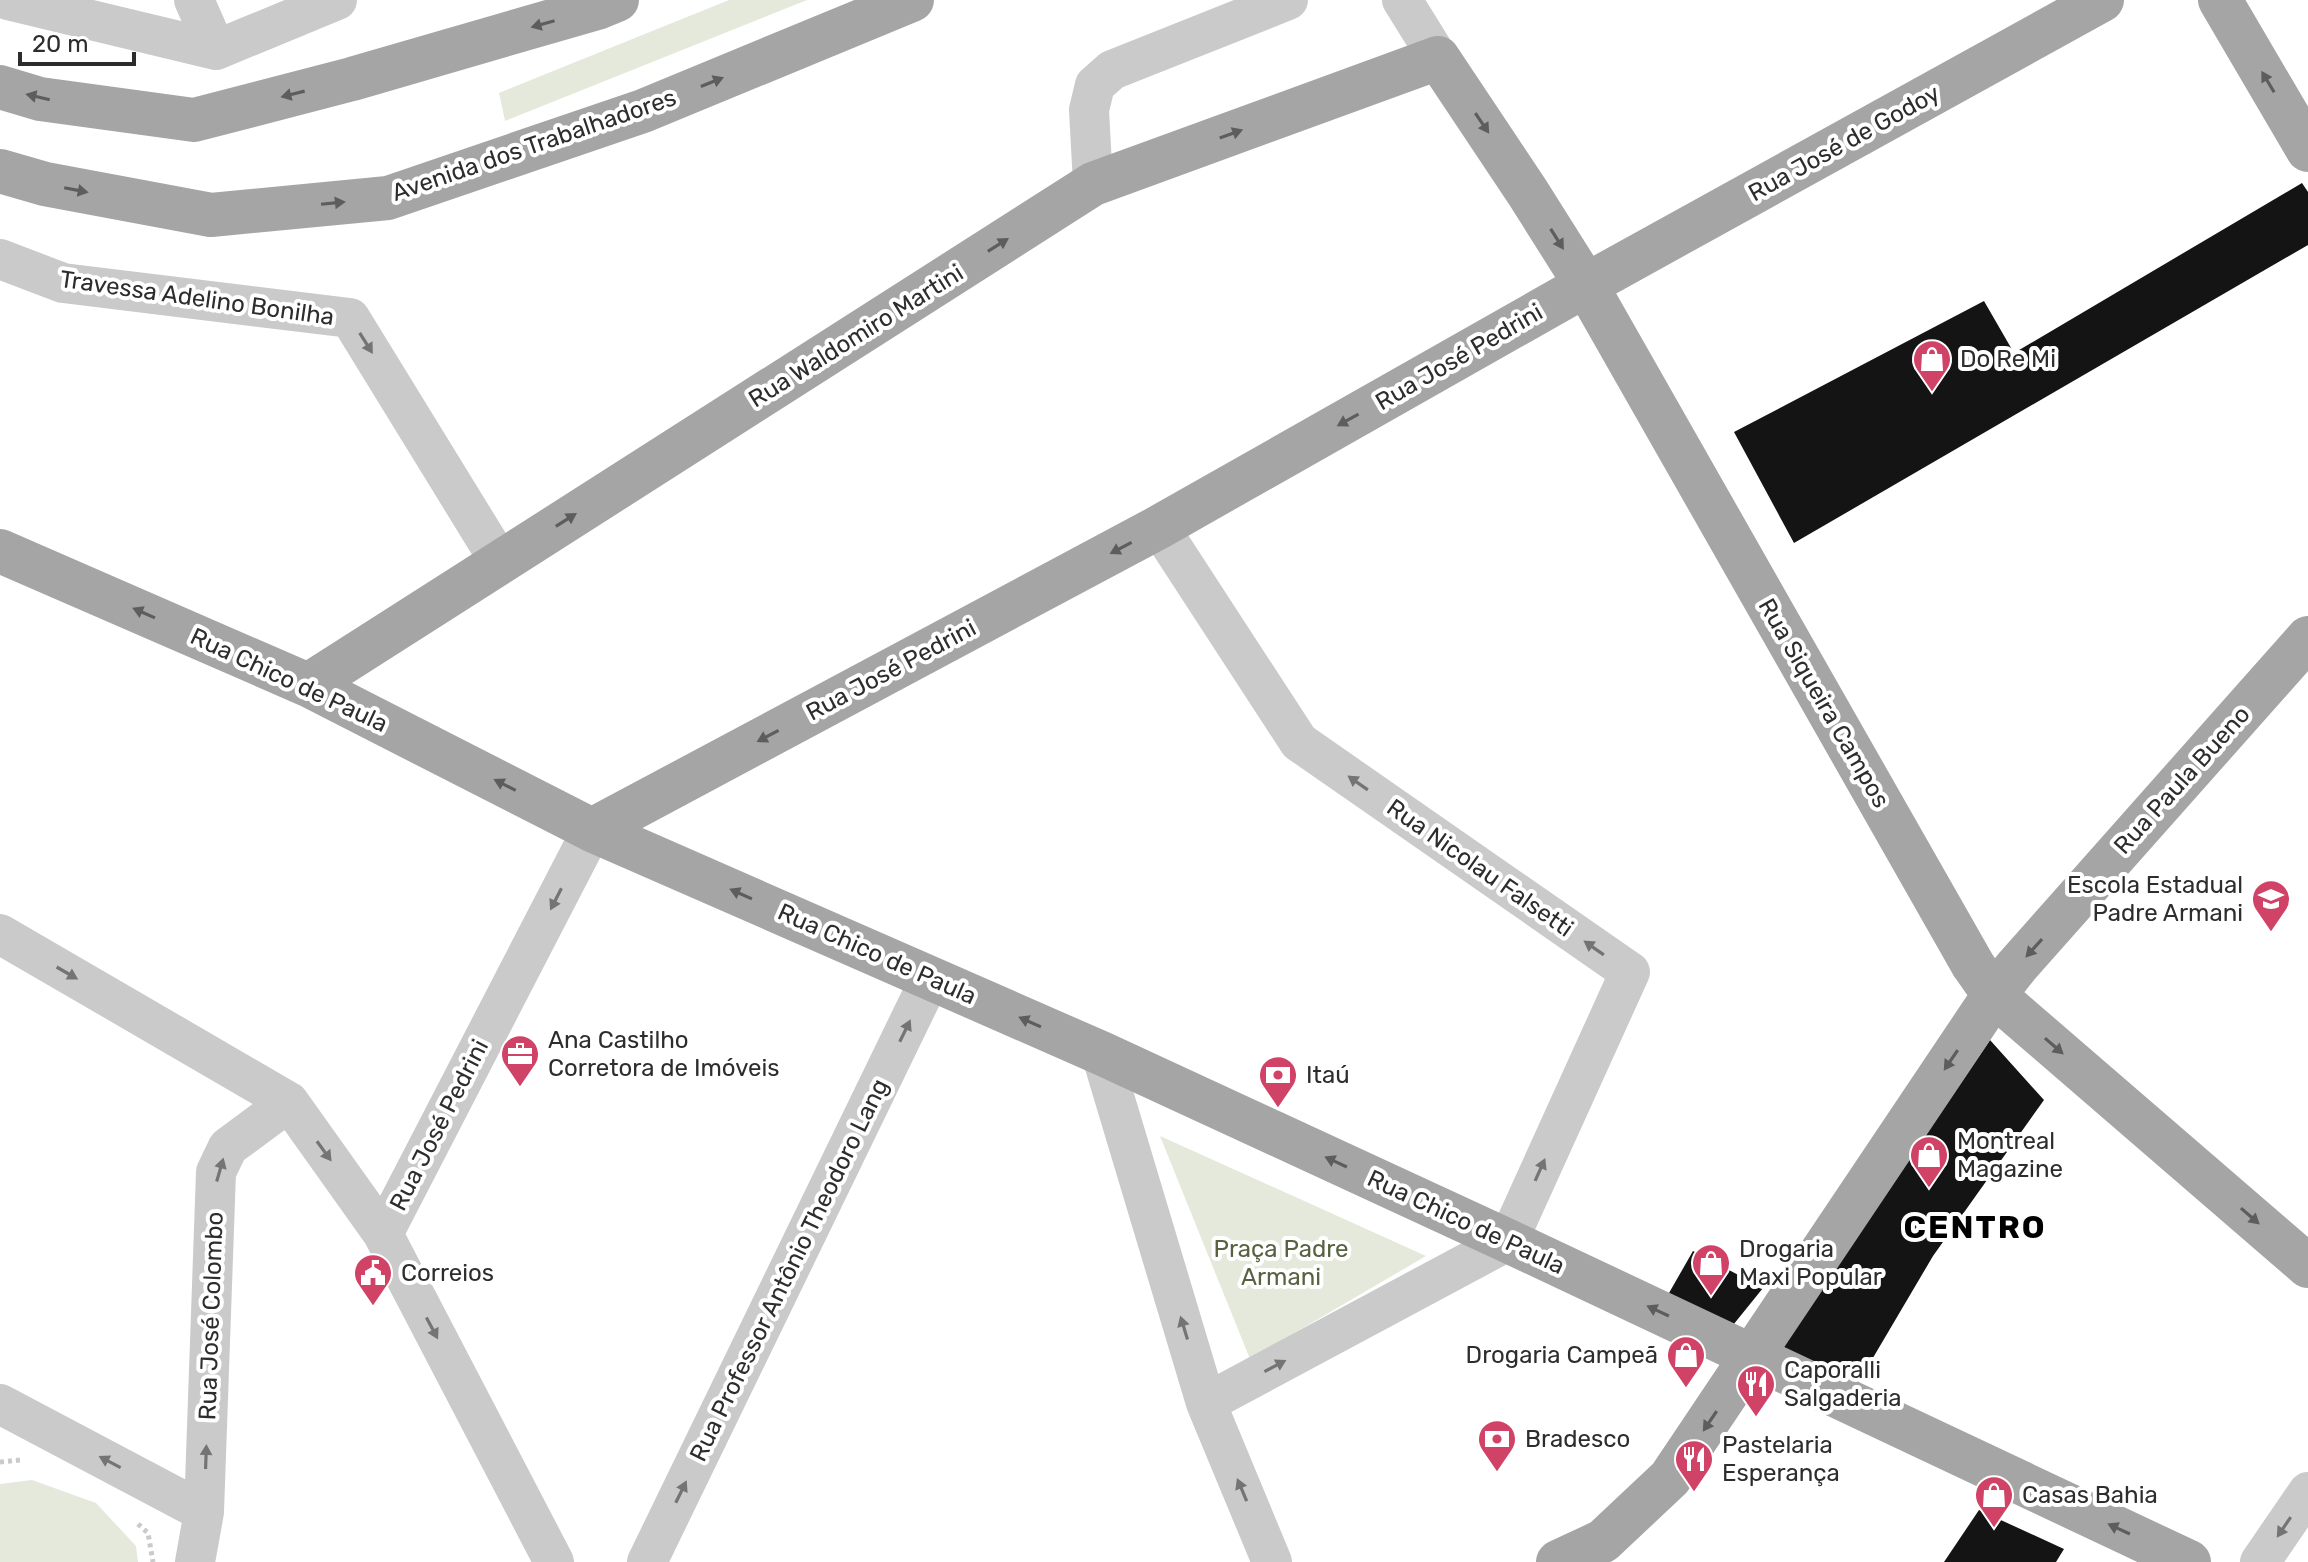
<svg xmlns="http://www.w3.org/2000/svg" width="2308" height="1562" font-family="Rubik,sans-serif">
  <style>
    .green { fill: #e5e9dc }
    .building { fill: #141414 }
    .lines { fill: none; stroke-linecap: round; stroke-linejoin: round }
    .path { stroke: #cacaca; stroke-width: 5; stroke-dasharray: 4 4; stroke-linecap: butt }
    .minor { stroke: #cacaca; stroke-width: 40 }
    .major { stroke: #a5a5a5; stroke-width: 44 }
    .oneway { fill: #5d5d5d }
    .oneway2 { fill: #747474 }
    .labels { text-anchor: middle; stroke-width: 8; stroke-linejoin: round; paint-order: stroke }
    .street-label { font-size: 24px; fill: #2d2d2d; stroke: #fff }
    .poi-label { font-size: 24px; fill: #2d2d2d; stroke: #fff; text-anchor: start }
    .park-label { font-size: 24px; fill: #566340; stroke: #fff }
    .district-label { font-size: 32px; font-weight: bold; letter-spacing: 2px; fill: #000; stroke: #fff }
  </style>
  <rect width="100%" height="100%" fill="#fff"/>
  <!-- green -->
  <path class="green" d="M 729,0 L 807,0 L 505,121 L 499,93 Z
    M 1160,1136 L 1426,1256 L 1250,1359 Z
    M 32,1480 L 96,1503 L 136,1546 L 138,1562 L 0,1562 L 0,1484 Z"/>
  <!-- building -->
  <path class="building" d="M 2302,183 L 2308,192 L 2308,245 L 1794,543 L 1734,432 L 1984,301 L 2014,353 Z
    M 1990,1040 L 2044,1100 L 1933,1256 L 1854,1390 L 1771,1364 Z
    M 1693,1251 L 1763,1288 L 1725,1335 L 1661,1307 Z
    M 1979,1510 L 2064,1549 L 2056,1562 L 1944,1562 Z"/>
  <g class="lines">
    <!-- path -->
    <path class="path" d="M 0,1462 L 21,1460
      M 138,1524 L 148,1533 L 153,1562"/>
    <!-- minor -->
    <path class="minor" d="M 8,0 L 216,50 L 337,0
      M 194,0 L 216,50
      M 1402,0 L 1438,58
      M 1093,184 L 1089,110 L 1095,85 L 1112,70 L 1288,0
      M 0,259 L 63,283 L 350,318 L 500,562
      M 1159,527 L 1299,742 L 1630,972 L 1508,1241 L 1206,1403
      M 0,934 L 289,1102 L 383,1234 L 554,1562
      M 1101,1053 L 1206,1403 L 1272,1562
      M 383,1234 L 592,830
      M 0,1404 L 204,1512
      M 195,1562 L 204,1512 L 216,1172 L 228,1147 L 289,1102
      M 647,1562 L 931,977
      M 2260,1562 L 2308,1492"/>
    <!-- major -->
    <path class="major" d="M 2220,0 L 2308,150
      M 0,87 L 40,99 L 194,120 L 352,79 L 600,7 L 617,0
      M 0,171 L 45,184 L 211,215 L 388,198 L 643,111 L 912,0
      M 0,551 L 308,685 L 592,830 L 1101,1053 L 1508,1241 L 2189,1562
      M 308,685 L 1093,184 L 1438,58 L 1528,193 L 1586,285 L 1973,965 L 1994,995 L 2308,1266
      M 592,830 L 1159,527 L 1586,285 L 2102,0
      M 1558,1562 L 1603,1541 L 1670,1478 L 1994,995 L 2017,966 L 2308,638"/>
  </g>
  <!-- one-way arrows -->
  <defs><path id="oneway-solid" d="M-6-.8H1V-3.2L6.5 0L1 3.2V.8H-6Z" transform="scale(2)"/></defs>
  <g class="oneway">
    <use href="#oneway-solid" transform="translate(543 24) rotate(164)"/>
    <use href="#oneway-solid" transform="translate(712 82) rotate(-22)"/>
    <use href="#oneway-solid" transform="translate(2268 82) rotate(-121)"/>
    <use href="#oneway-solid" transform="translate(293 94) rotate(166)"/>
    <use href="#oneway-solid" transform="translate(38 97) rotate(-167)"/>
    <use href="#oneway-solid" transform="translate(1482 123) rotate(56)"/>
    <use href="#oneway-solid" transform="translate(1231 134) rotate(-20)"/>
    <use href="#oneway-solid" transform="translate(76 190) rotate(11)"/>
    <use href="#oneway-solid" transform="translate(333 203) rotate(-6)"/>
    <use href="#oneway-solid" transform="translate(1557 239) rotate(58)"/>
    <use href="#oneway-solid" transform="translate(998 245) rotate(-32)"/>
    <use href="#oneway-solid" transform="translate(1348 420) rotate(151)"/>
    <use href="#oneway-solid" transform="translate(566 520) rotate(-32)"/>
    <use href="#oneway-solid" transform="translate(1121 548) rotate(152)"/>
    <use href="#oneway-solid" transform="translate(144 613) rotate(-156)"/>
    <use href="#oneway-solid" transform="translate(768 736) rotate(152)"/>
    <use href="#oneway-solid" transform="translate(505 785) rotate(-153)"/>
    <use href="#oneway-solid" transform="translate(741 894) rotate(-156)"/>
    <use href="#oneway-solid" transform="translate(2034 948) rotate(132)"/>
    <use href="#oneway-solid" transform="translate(1030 1022) rotate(-156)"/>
    <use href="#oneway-solid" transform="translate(2054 1046) rotate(41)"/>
    <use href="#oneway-solid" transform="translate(1951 1060) rotate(124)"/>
    <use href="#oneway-solid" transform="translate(1336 1162) rotate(-155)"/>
    <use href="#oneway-solid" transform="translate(2250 1216) rotate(41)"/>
    <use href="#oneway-solid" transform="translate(1658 1311) rotate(-155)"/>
    <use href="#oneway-solid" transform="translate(1710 1421) rotate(124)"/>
    <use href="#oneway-solid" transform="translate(2119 1529) rotate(-155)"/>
  </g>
  <g class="oneway2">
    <use href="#oneway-solid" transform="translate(366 343) rotate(58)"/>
    <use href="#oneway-solid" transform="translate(1358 783) rotate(-145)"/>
    <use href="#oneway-solid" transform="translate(556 899) rotate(117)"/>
    <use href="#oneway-solid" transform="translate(1594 948) rotate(-145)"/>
    <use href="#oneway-solid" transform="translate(67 973) rotate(30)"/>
    <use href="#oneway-solid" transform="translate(905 1031) rotate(-64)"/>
    <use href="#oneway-solid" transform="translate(324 1151) rotate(54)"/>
    <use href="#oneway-solid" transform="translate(220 1170) rotate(-74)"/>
    <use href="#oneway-solid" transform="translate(1540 1170) rotate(-66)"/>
    <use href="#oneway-solid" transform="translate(432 1328) rotate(62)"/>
    <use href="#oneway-solid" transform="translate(1184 1328) rotate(-107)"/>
    <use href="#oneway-solid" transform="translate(1275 1366) rotate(-28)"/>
    <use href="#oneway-solid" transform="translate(206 1457) rotate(-88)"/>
    <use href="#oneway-solid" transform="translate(110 1462) rotate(-152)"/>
    <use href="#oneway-solid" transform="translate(1242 1490) rotate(-113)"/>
    <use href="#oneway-solid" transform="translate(681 1492) rotate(-64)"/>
    <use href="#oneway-solid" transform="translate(2284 1527) rotate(124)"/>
  </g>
  <!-- icons -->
  <defs>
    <g id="shop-pin" transform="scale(2)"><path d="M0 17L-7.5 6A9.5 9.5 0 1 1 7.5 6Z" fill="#d04266" stroke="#fff"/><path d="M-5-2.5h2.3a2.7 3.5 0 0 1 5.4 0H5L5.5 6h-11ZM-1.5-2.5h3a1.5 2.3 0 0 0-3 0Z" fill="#fff"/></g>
    <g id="school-pin" transform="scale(2)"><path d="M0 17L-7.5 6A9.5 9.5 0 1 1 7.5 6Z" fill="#d04266" stroke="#fff"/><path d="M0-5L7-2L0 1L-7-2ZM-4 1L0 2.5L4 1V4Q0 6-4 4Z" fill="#fff"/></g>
    <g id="office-pin" transform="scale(2)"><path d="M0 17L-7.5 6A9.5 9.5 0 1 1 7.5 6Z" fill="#d04266" stroke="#fff"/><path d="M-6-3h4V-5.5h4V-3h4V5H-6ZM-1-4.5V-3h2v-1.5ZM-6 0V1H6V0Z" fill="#fff"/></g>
    <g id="bank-pin" transform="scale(2)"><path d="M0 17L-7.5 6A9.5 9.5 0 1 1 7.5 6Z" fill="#d04266" stroke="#fff"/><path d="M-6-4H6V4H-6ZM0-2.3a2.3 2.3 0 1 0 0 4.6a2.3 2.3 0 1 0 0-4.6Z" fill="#fff"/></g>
    <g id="civic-pin" transform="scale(2)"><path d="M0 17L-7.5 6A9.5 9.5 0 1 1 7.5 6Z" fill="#d04266" stroke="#fff"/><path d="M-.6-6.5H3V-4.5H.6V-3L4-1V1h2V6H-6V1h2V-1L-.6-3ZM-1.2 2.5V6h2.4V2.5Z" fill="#fff"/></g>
    <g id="restaurant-pin" transform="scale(2)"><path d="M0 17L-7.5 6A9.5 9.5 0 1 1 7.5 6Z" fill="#d04266" stroke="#fff"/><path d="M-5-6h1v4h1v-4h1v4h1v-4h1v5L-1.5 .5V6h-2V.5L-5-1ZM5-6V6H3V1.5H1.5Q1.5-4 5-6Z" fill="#fff"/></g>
  </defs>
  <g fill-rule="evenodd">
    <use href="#shop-pin" x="1932" y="359"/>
    <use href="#school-pin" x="2271" y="899"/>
    <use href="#office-pin" x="520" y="1054"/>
    <use href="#bank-pin" x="1278" y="1075"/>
    <use href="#shop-pin" x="1929" y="1155"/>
    <use href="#shop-pin" x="1711" y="1263"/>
    <use href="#civic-pin" x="373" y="1273"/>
    <use href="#shop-pin" x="1686" y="1355"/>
    <use href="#restaurant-pin" x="1756" y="1384"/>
    <use href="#bank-pin" x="1497" y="1439"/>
    <use href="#restaurant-pin" x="1694" y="1459"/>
    <use href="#shop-pin" x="1994" y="1495"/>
  </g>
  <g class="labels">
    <!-- street labels -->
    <g class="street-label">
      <text transform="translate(1844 143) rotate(-29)" y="8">Rua José de Godoy</text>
      <text transform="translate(534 145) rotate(-19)" y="8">Avenida dos Trabalhadores</text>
      <text transform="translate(197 298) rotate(8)" y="8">Travessa Adelino Bonilha</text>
      <text transform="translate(856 336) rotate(-32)" y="8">Rua Waldomiro Martini</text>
      <text transform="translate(1459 357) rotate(-30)" y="8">Rua José Pedrini</text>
      <text transform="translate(891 670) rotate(-28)" y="8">Rua José Pedrini</text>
      <text transform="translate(289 680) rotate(25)" y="8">Rua Chico de Paula</text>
      <text transform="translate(1824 703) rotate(60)" y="8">Rua Siqueira Campos</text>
      <text transform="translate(2182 780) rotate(-48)" y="8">Rua Paula Bueno</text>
      <text transform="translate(1480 868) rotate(35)" y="8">Rua Nicolau Falsetti</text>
      <text transform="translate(877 954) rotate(24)" y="8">Rua Chico de Paula</text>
      <text transform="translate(439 1125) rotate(-63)" y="8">Rua José Pedrini</text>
      <text transform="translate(1466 1222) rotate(25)" y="8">Rua Chico de Paula</text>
      <text transform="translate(789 1270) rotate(-64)" y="8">Rua Professor Antônio Theodoro Lang</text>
      <text transform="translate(211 1316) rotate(-88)" y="8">Rua José Colombo</text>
    </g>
    <!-- poi labels -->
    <g class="poi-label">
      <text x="1960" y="367">Do Re Mi</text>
      <text x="2243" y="893" text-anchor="end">Escola Estadual<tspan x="2243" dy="28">Padre Armani</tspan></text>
      <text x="548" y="1048">Ana Castilho<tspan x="548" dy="28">Corretora de Imóveis</tspan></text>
      <text x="1306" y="1083">Itaú</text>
      <text x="1957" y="1149">Montreal<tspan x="1957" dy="28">Magazine</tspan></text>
      <text x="1739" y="1257">Drogaria<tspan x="1739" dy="28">Maxi Popular</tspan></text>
      <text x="401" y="1281">Correios</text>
      <text x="1658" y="1363" text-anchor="end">Drogaria Campeã</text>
      <text x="1784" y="1378">Caporalli<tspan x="1784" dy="28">Salgaderia</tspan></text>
      <text x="1525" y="1447">Bradesco</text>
      <text x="1722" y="1453">Pastelaria<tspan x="1722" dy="28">Esperança</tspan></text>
      <text x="2022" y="1503">Casas Bahia</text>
    </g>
    <!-- park labels -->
    <g class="park-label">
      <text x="1281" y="1257">Praça Padre<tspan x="1281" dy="28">Armani</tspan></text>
    </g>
    <!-- district labels -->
    <g class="district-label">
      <text x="1975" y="1238">CENTRO</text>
    </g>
  </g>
  <!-- scale -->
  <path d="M20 52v12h114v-12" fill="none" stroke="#2d2d2d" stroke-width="4"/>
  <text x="32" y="52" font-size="24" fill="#2d2d2d" stroke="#ffffff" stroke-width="6" paint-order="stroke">20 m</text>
</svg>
